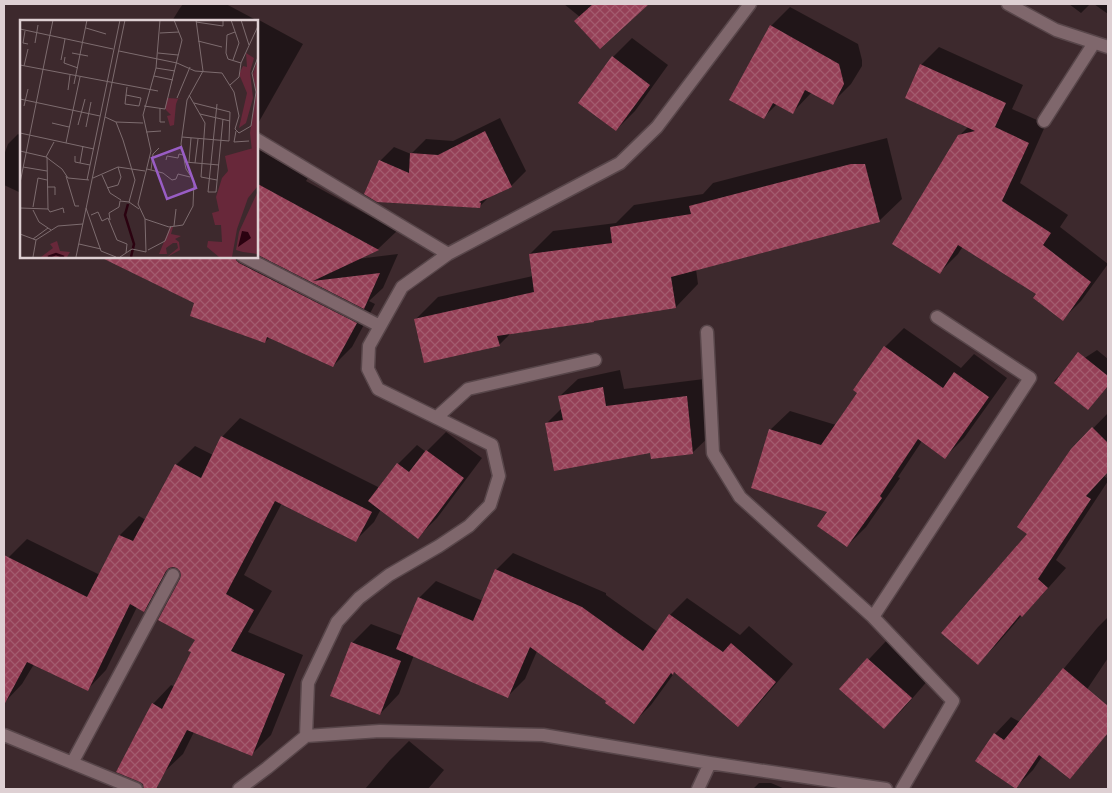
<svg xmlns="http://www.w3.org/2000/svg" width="1112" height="793" font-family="Lato,sans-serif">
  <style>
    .shadow { fill: #0007 }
    .building { fill: url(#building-cross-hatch) }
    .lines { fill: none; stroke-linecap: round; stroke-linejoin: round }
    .street-casing { stroke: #58464a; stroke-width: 15 }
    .street { stroke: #7f676c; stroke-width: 12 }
    .inset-river { fill: none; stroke: #2b0210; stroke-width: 2.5 }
    .inset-road { fill: none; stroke: #7d6c6f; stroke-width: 1 }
    .view { fill: #995dc5; fill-opacity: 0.15; stroke: #995dc5; stroke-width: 2.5 }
    .inset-edge { fill: none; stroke: #ded0d3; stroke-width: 2.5 }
  </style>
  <defs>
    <pattern id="building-cross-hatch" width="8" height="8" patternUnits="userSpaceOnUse" patternTransform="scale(1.25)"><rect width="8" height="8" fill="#954057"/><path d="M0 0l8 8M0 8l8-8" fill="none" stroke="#a35b6e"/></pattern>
  </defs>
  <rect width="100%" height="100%" fill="#3d292d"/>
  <!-- shadow -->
  <path class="shadow" d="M 183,4 L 226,4 L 258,21 L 259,20 L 303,44 L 256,127 L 256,21 L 172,21 L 180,8 Z
    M 564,4 L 647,4 L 600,47 L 580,17 Z
    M 1069,4 L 1090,4 L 1081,13 Z
    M 1094,4 L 1108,4 L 1108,14 Z
    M 790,7 L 858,44 L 862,60 L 862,66 L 851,84 L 832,103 L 812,92 L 793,112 L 777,104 L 764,117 L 771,26 Z
    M 632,38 L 668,65 L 635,111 L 616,130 L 613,57 Z
    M 939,47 L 1023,85 L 1012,109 L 1046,124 L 1020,183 L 1068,215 L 1060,227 L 1108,264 L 1081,301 L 1063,319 L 1038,294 L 963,246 L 958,254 L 940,272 L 959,136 L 969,126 L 921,65 Z
    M 500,118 L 526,171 L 511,186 L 491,195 L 480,206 L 380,161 L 394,147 L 411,154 L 426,139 L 453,141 Z
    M 18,134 L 21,136 L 21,193 L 4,185 L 4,155 L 8,144 Z
    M 887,138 L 902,199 L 879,221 L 696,269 L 698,284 L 676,307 L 511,333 L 499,345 L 415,320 L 438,297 L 533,276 L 530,254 L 553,231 L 616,223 L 634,205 L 703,194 L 713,183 Z
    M 256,148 L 308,178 L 306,181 L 397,231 L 378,249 L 357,259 L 398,254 L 383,288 L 369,301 L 375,304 L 352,347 L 333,366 L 270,337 L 265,342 L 196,302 L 140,256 L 256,256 Z
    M 904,328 L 961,368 L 974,354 L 1007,378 L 964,438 L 945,457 L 922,441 L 898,477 L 900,478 L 866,527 L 847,546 L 829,511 L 770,430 L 790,411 L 836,425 L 858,393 L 854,390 L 885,347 Z
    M 1097,350 L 1108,359 L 1108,386 L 1088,409 L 1054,381 L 1063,372 Z
    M 620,370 L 624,389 L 704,379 L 710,436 L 692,453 L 651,451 L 546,424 L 562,408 L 560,396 L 578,379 Z
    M 1108,413 L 1108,472 L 1104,476 L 1108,479 L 1108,481 L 1056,560 L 1066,568 L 1041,596 L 1022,615 L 997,644 L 978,663 L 1028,533 L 1072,450 Z
    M 240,418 L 380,488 L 398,464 L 417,445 L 426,452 L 446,432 L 482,458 L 437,518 L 418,537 L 381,509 L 374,522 L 355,541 L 282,503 L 244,575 L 272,591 L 248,632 L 303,655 L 271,735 L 252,754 L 194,732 L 183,754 L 164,772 L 153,704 L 171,685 L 175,687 L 193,652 L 196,640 L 182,579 L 181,571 L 176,566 L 162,592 L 144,611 L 137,607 L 106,670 L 88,689 L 34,664 L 22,684 L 4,703 L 4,565 L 8,558 L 27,539 L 100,575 L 120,535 L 139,516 L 146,520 L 176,465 L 195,446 L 213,455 L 222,437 Z
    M 513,553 L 606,593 L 606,595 L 658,632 L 670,615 L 687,598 L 740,635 L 749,626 L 793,664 L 755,708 L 738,725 L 675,672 L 651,705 L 634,722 L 608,701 L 537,651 L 525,679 L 508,696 L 414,655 L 399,694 L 380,714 L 352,643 L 371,624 L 403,636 L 419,598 L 436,581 L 483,601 L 496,570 Z
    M 1108,617 L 1108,658 L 1033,770 L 1016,787 L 995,734 L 1011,717 L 1020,722 L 1098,627 Z
    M 887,640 L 930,678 L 903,709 L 884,728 L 841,689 Z
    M 409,741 L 444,770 L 428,789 L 365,789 L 390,760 Z
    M 759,783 L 771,783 L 785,789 L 753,789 Z"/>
  <!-- building -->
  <path class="building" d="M 593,4 L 649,4 L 600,49 L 574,21 Z
    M 770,25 L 839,64 L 844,84 L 833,105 L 805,90 L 793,114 L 773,103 L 764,119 L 729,100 Z
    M 612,56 L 650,85 L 616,131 L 578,103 Z
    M 920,64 L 1006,103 L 995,127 L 1029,143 L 1002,201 L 1051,233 L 1043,245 L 1091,282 L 1063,321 L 1033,298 L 1036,294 L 958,245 L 940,274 L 892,244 L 958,135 L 975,131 L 905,98 Z
    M 485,131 L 512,187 L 479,202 L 481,203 L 480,208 L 377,202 L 364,194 L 379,160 L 409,173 L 410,153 L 438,155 Z
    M 851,164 L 865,164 L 880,222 L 671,277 L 676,308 L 594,321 L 594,322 L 497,336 L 500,346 L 424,363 L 414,319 L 534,292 L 529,254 L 612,243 L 610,227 L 691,214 L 689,206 Z
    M 256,183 L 379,250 L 313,281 L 380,273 L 364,309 L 256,254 Z
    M 98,256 L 235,256 L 236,260 L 239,263 L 357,323 L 333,367 L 267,337 L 265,343 L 190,316 L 194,303 Z
    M 884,346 L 943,388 L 954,372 L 989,397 L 945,459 L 918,439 L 880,496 L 882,498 L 847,547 L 817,526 L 827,512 L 751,488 L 769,429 L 821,445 L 857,393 L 853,390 Z
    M 1078,352 L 1108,376 L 1108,386 L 1088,410 L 1054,383 Z
    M 603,387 L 606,406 L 687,396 L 693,454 L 651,459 L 650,453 L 554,471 L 545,423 L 563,420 L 558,396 Z
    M 1092,427 L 1108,443 L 1108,472 L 1086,496 L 1091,499 L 1038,579 L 1048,588 L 1022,617 L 1020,615 L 978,665 L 941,633 L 1027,534 L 1017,527 L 1071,449 Z
    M 221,436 L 372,512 L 356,542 L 275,501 L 226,594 L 254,610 L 231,651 L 285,674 L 252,756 L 187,730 L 156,789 L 144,789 L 143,784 L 140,782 L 116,772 L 152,703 L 162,709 L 191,652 L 188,651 L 195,640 L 158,620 L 180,579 L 181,575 L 180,571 L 177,568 L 173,567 L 169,568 L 166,571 L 144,612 L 130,604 L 88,691 L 27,662 L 4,705 L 4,555 L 87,597 L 119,535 L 133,541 L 175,464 L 201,478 Z
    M 426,450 L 464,478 L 418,539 L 368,501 L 397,463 L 409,472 Z
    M 495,569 L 582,607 L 643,651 L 669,614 L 723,652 L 731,643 L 776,682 L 738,727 L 674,672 L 673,675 L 671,673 L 634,724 L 605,703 L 606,701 L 530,647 L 508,698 L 396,649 L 418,597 L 473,621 Z
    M 351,642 L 401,661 L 380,715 L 330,696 Z
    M 867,658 L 912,698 L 884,729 L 839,689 Z
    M 1063,668 L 1108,706 L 1108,733 L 1070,779 L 1039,755 L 1016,789 L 975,761 L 994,733 L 1004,740 Z"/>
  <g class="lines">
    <!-- street casing -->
    <g class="street-casing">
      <path id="street" d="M 1008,4 L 1056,30 L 1108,47
        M 1044,121 L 1094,43
        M 256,139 L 448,254
        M 243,256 L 380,326
        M 707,332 L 713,453 L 740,497 L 873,617
        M 437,417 L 468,389 L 595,360
        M 4,735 L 136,789
        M 306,736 L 308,683 L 337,622 L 359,598 L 389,575 L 439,546 L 469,526 L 490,505 L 499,476 L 492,445 L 378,389 L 368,369 L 369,346 L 402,287 L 448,254 L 620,163 L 657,127 L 750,4
        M 72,763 L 173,575
        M 239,789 L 267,768 L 306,736 L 380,731 L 543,735 L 710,763 L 886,789
        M 698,789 L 710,763
        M 902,789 L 953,701 L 873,617 L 1030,378 L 937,317"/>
    </g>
    <!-- street -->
    <use href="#street" class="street"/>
  </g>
  <!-- overview -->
  <g transform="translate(20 20)">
    <rect width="238" height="238" fill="#3d292d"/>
    <path d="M 226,33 L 234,38 L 230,52 L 233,78 L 226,103 L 219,108 L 227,73 L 219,54 L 223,46 L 227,47 ZM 147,78 L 164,79 L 158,79 L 156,84 L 154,105 L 150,106 L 147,96 L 151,95 L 145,89 ZM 237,127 L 237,167 L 228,178 L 217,209 L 212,237 L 199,237 L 187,227 L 188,221 L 202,222 L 201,205 L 195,205 L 192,193 L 199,191 L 196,177 L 202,158 L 208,151 L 205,136 ZM 150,207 L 153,207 L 151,214 L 161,216 L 155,219 L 159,222 L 160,230 L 147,237 L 158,228 L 157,223 L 153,223 L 146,228 L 147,234 L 139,234 ZM 37,221 L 40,231 L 50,232 L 47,237 L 21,237 L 33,228 L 30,224 Z" fill="#68283a"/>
    <path d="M 237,41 L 237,127 L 232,131 L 230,113 L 236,73 L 233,54 ZM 237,173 L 237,234 L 223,232 L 216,230 L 219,212 Z" fill="#68283a"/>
    <path d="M 222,211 L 228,212 L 231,218 L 218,227 Z" fill="#2b0210"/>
    <path class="inset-river" d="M 108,184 L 105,195 L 114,224 L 111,237M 28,237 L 36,234 L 44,237"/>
    <path class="inset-road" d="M 211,0 L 219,23 L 213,40M 221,0 L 229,25M 176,2 L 203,6 L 203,0M 66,8 L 86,14M 0,9 L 93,29M 5,11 L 3,23 L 8,24M 215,12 L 207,15 L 206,33 L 208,39 L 221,43 L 238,6M 140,13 L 159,12M 178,21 L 202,27M 15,23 L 18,5M 99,31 L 157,43 L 175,51 L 202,53 L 214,72 L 219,96 L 215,109 L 219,113 L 231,106 L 236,72 L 232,53 L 238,37M 52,33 L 68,36M 138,33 L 158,35M 45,37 L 44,43 L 58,48M 41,40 L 45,19M 0,45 L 138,71M 4,46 L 8,29M 136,48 L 155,51M 134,56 L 153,60M 54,64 L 67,0M 210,65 L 219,57 L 221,43M 48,70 L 50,55M 106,75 L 121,78 L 119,86 L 105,84 L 106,75 L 107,67M 169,75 L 185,103 L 181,157 L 197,160M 157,78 L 170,47M 0,79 L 80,96M 197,84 L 188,172 L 196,172 L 203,99M 4,86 L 8,69M 124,86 L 145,89 L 162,20 L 154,0M 140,88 L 140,102 L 145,102M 180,94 L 210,101M 85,97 L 96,102 L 103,120 L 115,160 L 109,182 L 119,189M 96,102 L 123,103M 32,103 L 49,107M 58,105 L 65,79M 66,107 L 71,82M 216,111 L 214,122 L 229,121M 126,112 L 141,111M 0,113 L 74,129M 162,117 L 209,121 L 210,92 L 174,83M 46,123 L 60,57M 0,131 L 26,137 L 42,149 L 48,158 L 69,160M 55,136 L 55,142 L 70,145M 26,137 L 34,122M 146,140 L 147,136 L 158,138 L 159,134 L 163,135M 165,142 L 199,145M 169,142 L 171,118M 60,143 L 63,126M 175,143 L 178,119M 3,147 L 27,151M 127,149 L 143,153 L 152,160 L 156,159 L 158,154 L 170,157M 131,150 L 133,134 L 139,128M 82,155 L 90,173 L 101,180M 46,156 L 55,186 L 59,186M 73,158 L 98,147 L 125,151M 67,160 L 100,0M 0,163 L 33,0M 27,167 L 35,167 L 35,175M 87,168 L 98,165 L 101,157 L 98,147M 13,187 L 18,158 L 27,160M 0,188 L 28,189 L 27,137M 66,188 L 81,231 L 96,237M 28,189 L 30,192 L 43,188 L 44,193M 13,190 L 19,202 L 31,210M 71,195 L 78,192 L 82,201 L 88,198 L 97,220 L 107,224 L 106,233M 125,199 L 149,207 L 163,205 L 173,186 L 174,161 L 166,149 L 161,124 L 167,80 L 183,51 L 176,0M 90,200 L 89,193 L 99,187 L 100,181 L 109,182M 154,206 L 156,189M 0,214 L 16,220 L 38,206 L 63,204M 13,219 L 28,208M 59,224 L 81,229M 128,230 L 145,221 L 151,206M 126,232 L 125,199 L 118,184 L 131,131 L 123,95 L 136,48 L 140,0M 13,237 L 16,220M 56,237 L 105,0M 100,237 L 112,229 L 126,232"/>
    <path class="view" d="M 161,127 L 176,168 L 147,179 L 132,138 Z"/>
    <rect width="238" height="238" class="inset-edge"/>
  </g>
  <!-- border -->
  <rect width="1112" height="793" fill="none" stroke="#ded0d3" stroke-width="10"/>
</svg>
